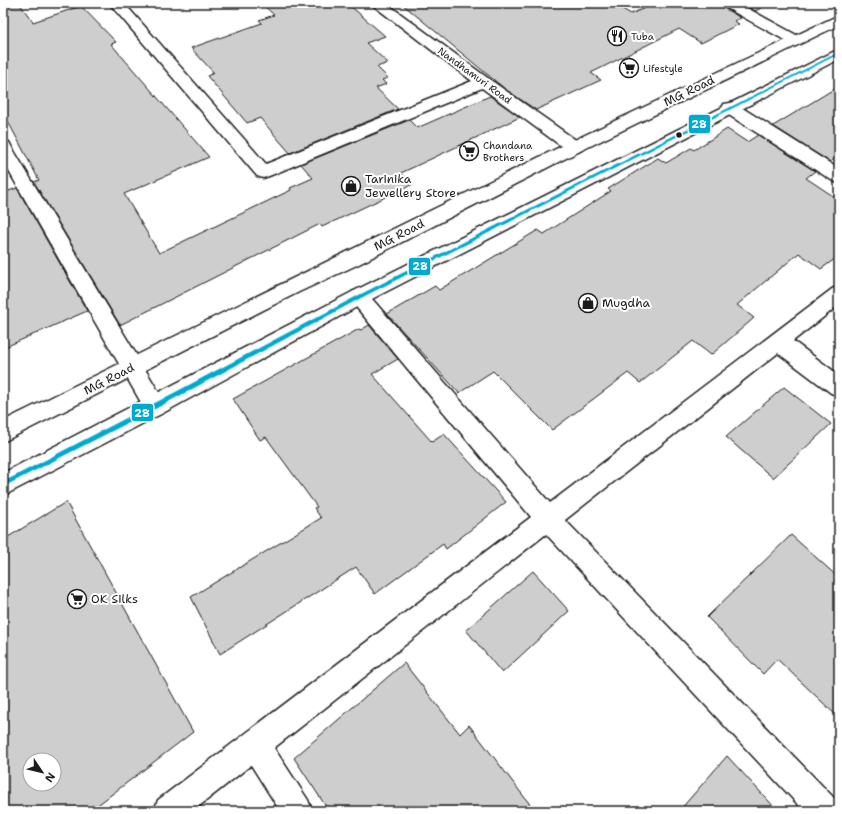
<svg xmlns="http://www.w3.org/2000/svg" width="842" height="814" font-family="'Shantell Sans',sans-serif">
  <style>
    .building { fill: #cecece; stroke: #1c1c1c; fill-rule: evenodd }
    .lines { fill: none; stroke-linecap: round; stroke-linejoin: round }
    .street-casing { stroke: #1c1c1c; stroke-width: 3 }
    .secondary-casing { stroke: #1c1c1c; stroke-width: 3 }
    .street { fill: #fff; fill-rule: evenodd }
    .secondary { fill: #fff; fill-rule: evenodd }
    .bus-1-casing { stroke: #fff; stroke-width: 3 }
    .bus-1 { fill: #00a9ce; fill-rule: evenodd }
    .bus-dot { fill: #1c1c1c; stroke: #fff; stroke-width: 1.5 }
    .labels { text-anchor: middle; stroke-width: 4; stroke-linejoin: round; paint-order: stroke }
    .far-poi-label { font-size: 10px; fill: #1c1c1c; stroke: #fff; text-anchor: start }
    .far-street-label { font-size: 10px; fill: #1c1c1c; stroke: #fff }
    .street-label { font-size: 12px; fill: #1c1c1c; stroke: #fff }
    .poi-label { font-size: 12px; fill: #1c1c1c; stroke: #fff; text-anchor: start }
    .line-badge { stroke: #fff; stroke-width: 1.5 }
    .badge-label { font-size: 11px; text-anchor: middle; font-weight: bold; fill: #fff }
  </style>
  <rect width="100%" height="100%" fill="#fff"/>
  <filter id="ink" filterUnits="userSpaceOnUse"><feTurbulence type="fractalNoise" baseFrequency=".025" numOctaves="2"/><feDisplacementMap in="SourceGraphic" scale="8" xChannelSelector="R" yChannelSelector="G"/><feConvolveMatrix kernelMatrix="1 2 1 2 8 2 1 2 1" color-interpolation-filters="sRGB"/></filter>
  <g filter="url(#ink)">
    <!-- building -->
    <path class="building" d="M 3,3 L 19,3 L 33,22 L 81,6 L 116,42 L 111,44 L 209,157 L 124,194 L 159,253 L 291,190 L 290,188 L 313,178 L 301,164 L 409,120 L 417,128 L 490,96 L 520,117 L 401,173 L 413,184 L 322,227 L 320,224 L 120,325 L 34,182 L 39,180 L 3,112 Z
      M 261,3 L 347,3 L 385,36 L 366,43 L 388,63 L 377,67 L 388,78 L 382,80 L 386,84 L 376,88 L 398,109 L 290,153 L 260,118 L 247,123 L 207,76 L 214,73 L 191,48 L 262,23 L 259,20 L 274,15 Z
      M 401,3 L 612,3 L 631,14 L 656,3 L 720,3 L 722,7 L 741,18 L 734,21 L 739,24 L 701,43 L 679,29 L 591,73 L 601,80 L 536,110 L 505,89 Z
      M 741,3 L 772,3 L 755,11 Z
      M 839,86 L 839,156 L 830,162 L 773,126 Z
      M 727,129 L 747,142 L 758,135 L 815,171 L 806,178 L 839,200 L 839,256 L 821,269 L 799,253 L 737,305 L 754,318 L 711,355 L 693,341 L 640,383 L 628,373 L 552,430 L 493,371 L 459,393 L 387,314 L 435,286 L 439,290 L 538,230 L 544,234 L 611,191 L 608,189 L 658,158 L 666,163 L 691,148 L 694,150 Z
      M 17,188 L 87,311 L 3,348 L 3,193 Z
      M 369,325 L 398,359 L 372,374 L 432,442 L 444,434 L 506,502 L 446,549 L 443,544 L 375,594 L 356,567 L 220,654 L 191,597 L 321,518 L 314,508 L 317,507 L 266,437 L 260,440 L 233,399 L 359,329 L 361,330 Z
      M 784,387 L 831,424 L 773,478 L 726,437 Z
      M 66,502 L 193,732 L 90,811 L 3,811 L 3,540 ZM 30,760 L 54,760 L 54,784 L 30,784 Z
      M 791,535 L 839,578 L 839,718 L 777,659 L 763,674 L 707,617 Z
      M 533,571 L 569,611 L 502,673 L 466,630 Z
      M 404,663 L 460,734 L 469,725 L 535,811 L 329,811 L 294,758 Z
      M 727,756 L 778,811 L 679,811 Z"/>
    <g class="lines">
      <!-- street casing -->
      <g class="street-casing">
        <path id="street" d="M 109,3 L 124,3 L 266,164 L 472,81 L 370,3 L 386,3 L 489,79 L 580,143 L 582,147 L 580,151 L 574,153 L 568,151 L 482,88 L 269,176 L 263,178 L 257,176 Z
          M 721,3 L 738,3 L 800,37 L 802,40 L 800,43 L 795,44 L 790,43 L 723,6 Z
          M 730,103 L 736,104 L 839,169 L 839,183 L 833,181 L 724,112 L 722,108 L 724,104 Z
          M 3,140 L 9,142 L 11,146 L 163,399 L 166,406 L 163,413 L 155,415 L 147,413 L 3,161 Z
          M 839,286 L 839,305 L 793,341 L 839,375 L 839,396 L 831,393 L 778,353 L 565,520 L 836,800 L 839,811 L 804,811 L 546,534 L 274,748 L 308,800 L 312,811 L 280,811 L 251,765 L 193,811 L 154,811 L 158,800 L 531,517 L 352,302 L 349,297 L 352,292 L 359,289 L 366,292 L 550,503 L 832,289 Z"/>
      </g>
      <!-- secondary casing -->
      <g class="secondary-casing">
        <path id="secondary" d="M 839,15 L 839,25 L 580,151 L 359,264 L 299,292 L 3,442 L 3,421 L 568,143 Z
          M 839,49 L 839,59 L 366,302 L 163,413 L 3,496 L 3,473 L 352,292 Z"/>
      </g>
      <!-- street -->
      <use href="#street" class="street"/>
      <!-- secondary -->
      <use href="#secondary" class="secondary"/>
      <!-- bus-1 casing -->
      <g class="bus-1-casing">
        <path id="bus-1" d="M 839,52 L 839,54 L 361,298 L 157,408 L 3,487 L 3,482 L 153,404 L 357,296 Z"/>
      </g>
      <!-- bus-1 -->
      <use href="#bus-1" class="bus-1"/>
    </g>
  </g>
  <!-- icons -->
  <defs>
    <g id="restaurant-ring" transform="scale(1)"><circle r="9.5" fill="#fff" stroke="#1c1c1c" stroke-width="1.5"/><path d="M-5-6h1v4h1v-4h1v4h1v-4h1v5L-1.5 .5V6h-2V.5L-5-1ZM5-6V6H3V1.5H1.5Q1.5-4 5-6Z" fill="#1c1c1c"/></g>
    <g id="supermarket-ring" transform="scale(1)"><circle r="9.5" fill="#fff" stroke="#1c1c1c" stroke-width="1.5"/><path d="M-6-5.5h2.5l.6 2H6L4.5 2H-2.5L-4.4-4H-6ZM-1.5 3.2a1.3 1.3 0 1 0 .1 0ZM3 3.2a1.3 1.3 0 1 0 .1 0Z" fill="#1c1c1c"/></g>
    <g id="shop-ring" transform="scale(1)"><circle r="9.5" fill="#fff" stroke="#1c1c1c" stroke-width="1.5"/><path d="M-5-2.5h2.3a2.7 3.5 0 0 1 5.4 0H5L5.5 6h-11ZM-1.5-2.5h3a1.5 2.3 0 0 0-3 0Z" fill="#1c1c1c"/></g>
  </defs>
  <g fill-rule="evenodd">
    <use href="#restaurant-ring" x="617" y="36"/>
    <use href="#supermarket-ring" x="629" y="68"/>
    <use href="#supermarket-ring" x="469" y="151"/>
    <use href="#shop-ring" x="351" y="186"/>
    <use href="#shop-ring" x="588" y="303"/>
    <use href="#supermarket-ring" x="77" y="599"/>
  </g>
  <!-- markers -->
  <circle class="bus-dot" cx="679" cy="135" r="3.5"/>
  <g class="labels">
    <!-- far-poi labels -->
    <g class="far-poi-label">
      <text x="631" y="40">Tuba</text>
      <text x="643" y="72">Lifestyle</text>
      <text x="483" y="149">Chandana<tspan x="483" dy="12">Brothers</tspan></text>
    </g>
    <!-- far-street labels -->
    <g class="far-street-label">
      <text transform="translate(475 75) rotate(36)" y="4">Nandhamuri Road</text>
    </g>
    <!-- street labels -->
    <g class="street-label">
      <text transform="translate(689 91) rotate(-26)" y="4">MG Road</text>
      <text transform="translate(399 235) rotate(-27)" y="4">MG Road</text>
      <text transform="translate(109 379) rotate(-27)" y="4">MG Road</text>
    </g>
    <!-- poi labels -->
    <g class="poi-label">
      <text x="365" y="183">Tarinika<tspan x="365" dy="14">Jewellery Store</tspan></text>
      <text x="602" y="307">Mugdha</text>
      <text x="91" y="603">OK Silks</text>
    </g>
  </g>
  <g class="line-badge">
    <rect x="688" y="114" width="23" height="20" rx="4" fill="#00a9ce"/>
    <rect x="408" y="257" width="23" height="19" rx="4" fill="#00a9ce"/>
    <rect x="131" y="403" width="23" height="19" rx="4" fill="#00a9ce"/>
  </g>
  <g class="badge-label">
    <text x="699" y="128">28</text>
    <text x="420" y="270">28</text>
    <text x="142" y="417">28</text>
  </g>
  <!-- margin -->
  <rect width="842" height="814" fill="none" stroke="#fff" stroke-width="16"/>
  <rect x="8" y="8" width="826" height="798" fill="none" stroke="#1c1c1c" stroke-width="1.5" filter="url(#ink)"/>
  <!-- north arrow -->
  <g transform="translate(42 772) rotate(125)"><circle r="19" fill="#ffffff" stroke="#a4a4a4"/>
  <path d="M0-3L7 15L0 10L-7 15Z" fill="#1c1c1c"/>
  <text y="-6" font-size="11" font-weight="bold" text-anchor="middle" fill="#1c1c1c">N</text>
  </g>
</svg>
